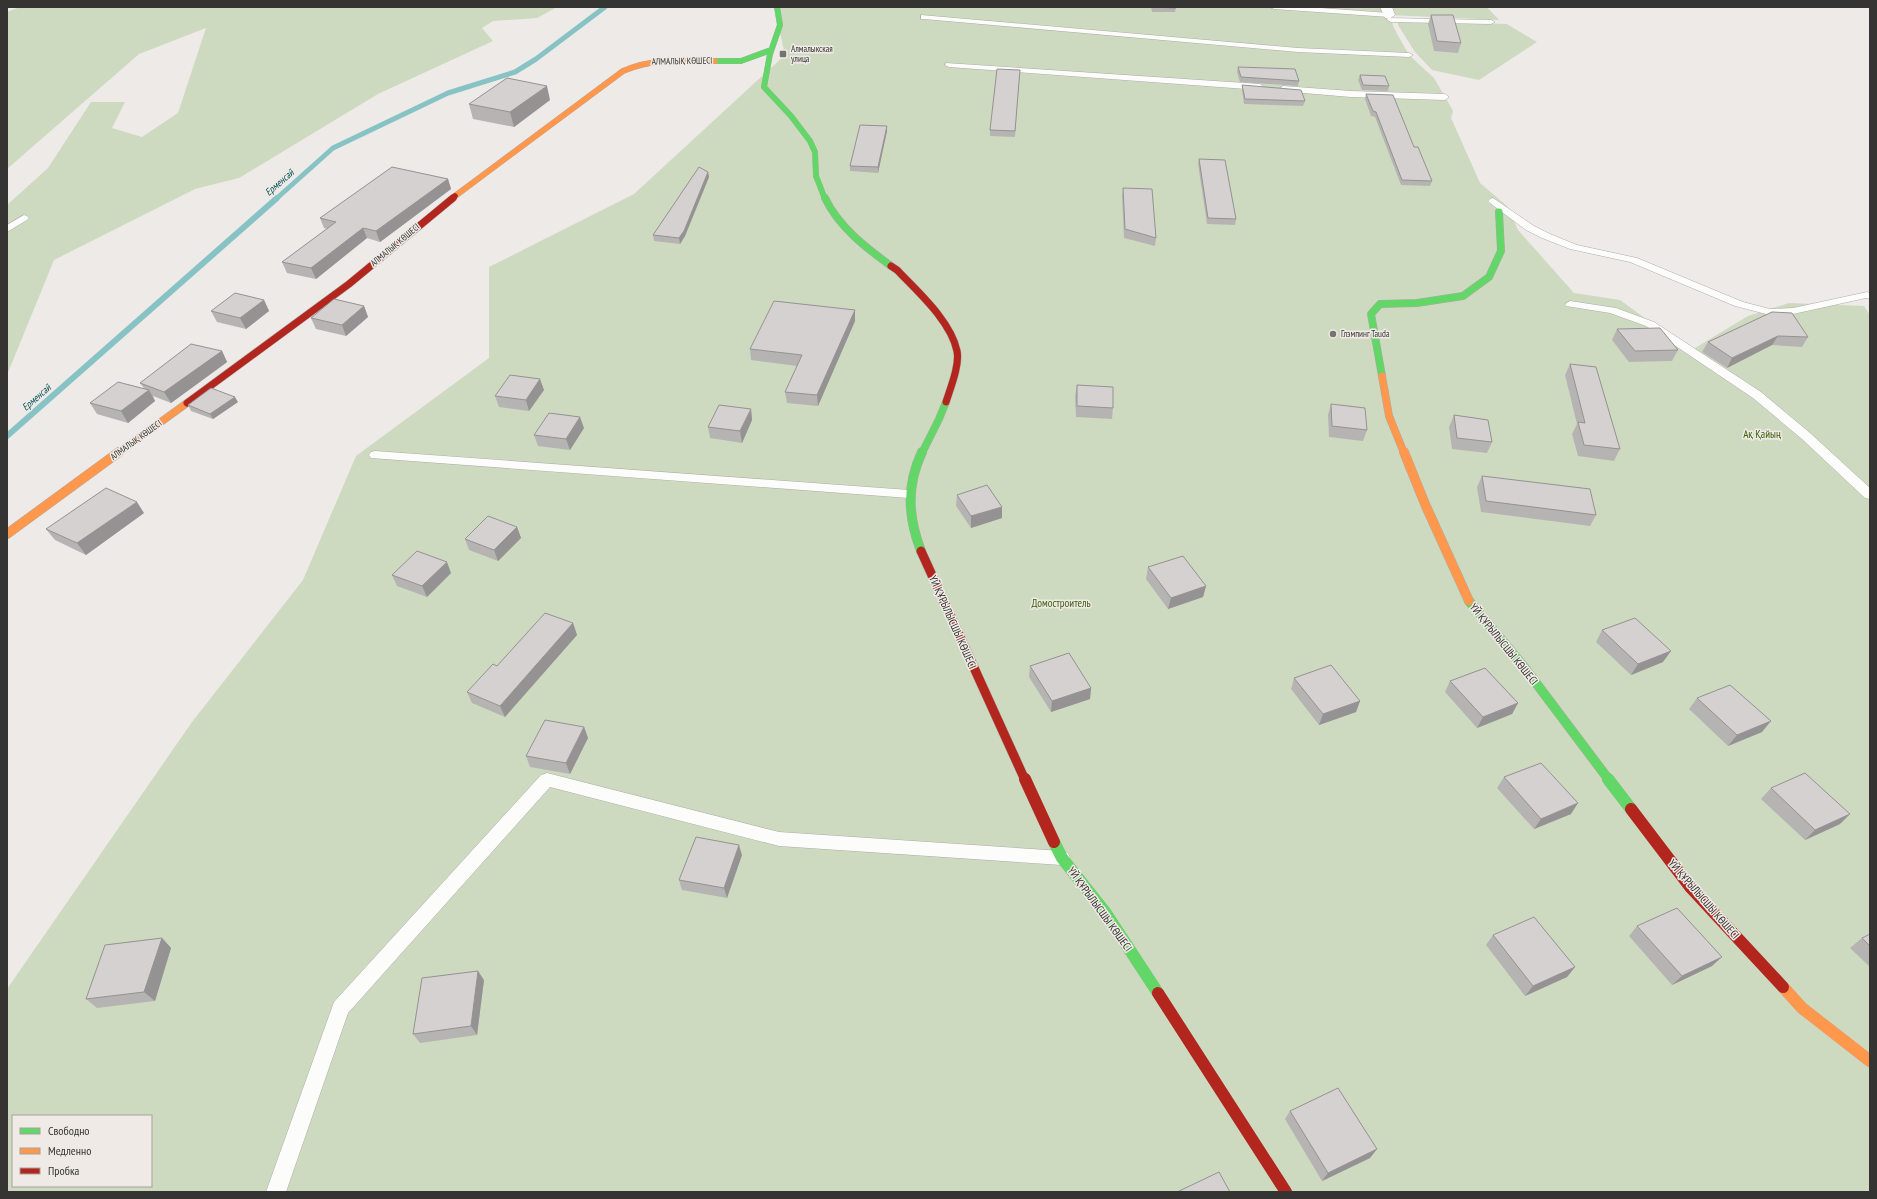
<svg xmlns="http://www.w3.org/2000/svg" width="1877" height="1199" font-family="'PT Sans Narrow',sans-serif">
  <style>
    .green { fill: #cedac0; fill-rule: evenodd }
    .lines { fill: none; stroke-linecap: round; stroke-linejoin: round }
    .stream-far1 { stroke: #87c3c5; stroke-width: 5 }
    .stream { stroke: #87c3c5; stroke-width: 6 }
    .lane-casing { stroke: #aeaba9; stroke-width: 1 }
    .street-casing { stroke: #aeaba9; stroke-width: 1 }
    .fast-far3-casing { stroke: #aeaba9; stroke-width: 6 }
    .fast-far2-casing { stroke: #aeaba9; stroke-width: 8 }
    .fast-far1-casing { stroke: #aeaba9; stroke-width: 10 }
    .fast-casing { stroke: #aeaba9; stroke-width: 12 }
    .slow-far3-casing { stroke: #aeaba9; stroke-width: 6 }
    .slow-far2-casing { stroke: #aeaba9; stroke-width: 8 }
    .slow-far1-casing { stroke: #aeaba9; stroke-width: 10 }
    .slow-casing { stroke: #aeaba9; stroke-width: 12 }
    .jam-far3-casing { stroke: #aeaba9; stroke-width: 6 }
    .jam-far2-casing { stroke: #aeaba9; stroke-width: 8 }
    .jam-far1-casing { stroke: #aeaba9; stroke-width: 10 }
    .jam-casing { stroke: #aeaba9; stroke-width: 12 }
    .lane { fill: #fcfcfb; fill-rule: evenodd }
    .street { fill: #fcfcfb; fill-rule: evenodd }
    .fast-far3 { stroke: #63d668; stroke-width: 5.5 }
    .fast-far2 { stroke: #63d668; stroke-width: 7 }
    .fast-far1 { stroke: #63d668; stroke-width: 9 }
    .fast { stroke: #63d668; stroke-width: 12 }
    .slow-far3 { stroke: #ff974d; stroke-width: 5.5 }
    .slow-far2 { stroke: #ff974d; stroke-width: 7 }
    .slow-far1 { stroke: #ff974d; stroke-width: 9 }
    .slow { stroke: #ff974d; stroke-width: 12 }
    .jam-far3 { stroke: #b3261e; stroke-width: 5.5 }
    .jam-far2 { stroke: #b3261e; stroke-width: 7 }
    .jam-far1 { stroke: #b3261e; stroke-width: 9 }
    .jam { stroke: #b3261e; stroke-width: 12 }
    .wall { fill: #b6b4b3 }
    .shaded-wall { fill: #949292 }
    .building { fill: #d4d1d0; stroke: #949292 }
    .poi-dot { fill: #767471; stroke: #efeae5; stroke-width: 1.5 }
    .labels { text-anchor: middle; stroke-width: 3; stroke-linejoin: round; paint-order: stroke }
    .far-poi-label { font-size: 9px; fill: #363432; stroke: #efeae5; text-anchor: start }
    .far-street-label { font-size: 9px; fill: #363432; stroke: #efeae5 }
    .far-water-label { font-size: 10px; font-style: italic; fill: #005256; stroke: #efeae5 }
    .park-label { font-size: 11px; fill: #395d08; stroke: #efeae5 }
    .street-label { font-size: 11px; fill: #363432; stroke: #efeae5 }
  </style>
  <rect width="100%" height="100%" fill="#edeae7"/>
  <!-- green -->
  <path class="green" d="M 20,7 L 557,7 L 537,18 L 493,21 L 482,28 L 493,41 L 378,94 L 239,178 L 195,189 L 54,260 L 7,375 L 7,205 L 48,168 L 91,102 L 125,102 L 112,128 L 142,137 L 178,113 L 206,28 L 139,54 L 7,169 L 7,12 Z
    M 777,7 L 1487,7 L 1499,20 L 1389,15 L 1395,30 L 1409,55 L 1434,78 L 1452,109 L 1453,112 L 1451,118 L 1480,183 L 1507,206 L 1518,230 L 1574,293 L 1620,300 L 1690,351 L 1748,316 L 1789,303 L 1864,306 L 1870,315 L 1870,1192 L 7,1192 L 7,989 L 192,722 L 303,580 L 356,456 L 489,358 L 489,267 L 634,194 L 785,55 L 780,33 ZM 13,1116 L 151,1116 L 151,1186 L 13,1186 Z
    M 1398,21 L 1507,24 L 1537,42 L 1479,80 L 1432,70 L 1415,52 L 1398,25 Z"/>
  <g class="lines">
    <!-- stream-far1 -->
    <path class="stream-far1" d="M 276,199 L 333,148 L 448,93 L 515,72 L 536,59 L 605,7"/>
    <!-- stream -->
    <path class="stream" d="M 7,436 L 277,198"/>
    <!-- lane casing -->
    <g class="lane-casing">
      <path id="lane" d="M 1270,7 L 1307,7 L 1389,13 L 1393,15 L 1389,17 L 1274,9 Z
        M 921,15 L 1298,48 L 1409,53 L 1413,55 L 1409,57 L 1298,52 L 924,19 L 921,19 Z
        M 1388,18 L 1491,20 L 1495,22 L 1491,24 L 1391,22 L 1387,20 Z
        M 946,63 L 1260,84 L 1264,87 L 1260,90 L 949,67 L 945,65 Z
        M 1283,86 L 1351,91 L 1445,94 L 1449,97 L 1445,100 L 1351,97 L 1280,91 L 1279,89 Z
        M 1493,198 L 1534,226 L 1550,234 L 1577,245 L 1637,258 L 1743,302 L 1770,309 L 1793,308 L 1867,292 L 1870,293 L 1870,299 L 1866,298 L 1793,314 L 1766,314 L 1735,306 L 1630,262 L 1570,249 L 1542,238 L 1526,230 L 1490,203 L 1488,201 L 1490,199 Z
        M 24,215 L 27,216 L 29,218 L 27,220 L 7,232 L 7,225 Z
        M 1570,301 L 1616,308 L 1654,322 L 1761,392 L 1810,433 L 1870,488 L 1870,499 L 1865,498 L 1802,439 L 1753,398 L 1646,326 L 1610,313 L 1566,306 L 1565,304 Z
        M 375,451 L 909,490 L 914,491 L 915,494 L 914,497 L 909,498 L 371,458 L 369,455 L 371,452 Z
        M 547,773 L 779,832 L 1062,851 L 1068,853 L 1070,858 L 1068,863 L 1062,865 L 779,846 L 550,787 L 348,1013 L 286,1192 L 266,1192 L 334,1002 L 541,775 Z"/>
    </g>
    <!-- street casing -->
    <g class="street-casing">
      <path id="street" d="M 1380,7 L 1392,7 L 1395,15 L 1389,19 L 1385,18 Z"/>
    </g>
    <!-- fast-far3 casing -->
    <g class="fast-far3-casing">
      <path id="fast-far3" d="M 777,7 L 780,25 L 770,54 L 764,87 L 791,116 L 810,141 L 815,152 L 816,176 L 825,199
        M 715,61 L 741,61 L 771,50"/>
    </g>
    <!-- fast-far2 casing -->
    <g class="fast-far2-casing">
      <path id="fast-far2" d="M 825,198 C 839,227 865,247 891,266
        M 1382,376 L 1371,314 L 1380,304 L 1417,303 L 1463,296 L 1489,277 L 1501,251 L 1499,212
        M 922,453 L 939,419 L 946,402"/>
    </g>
    <!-- fast-far1 casing -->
    <g class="fast-far1-casing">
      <path id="fast-far1" d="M 921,551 C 908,517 906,486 922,452
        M 1469,601 L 1524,667 L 1609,780"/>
    </g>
    <!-- fast casing -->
    <g class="fast-casing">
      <path id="fast" d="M 1608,779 L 1631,809
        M 1054,842 L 1062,858 L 1105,912 L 1158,993"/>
    </g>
    <!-- slow-far3 casing -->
    <g class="slow-far3-casing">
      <path id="slow-far3" d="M 455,196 L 623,71 C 653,58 683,60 715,61"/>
    </g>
    <!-- slow-far2 casing -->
    <g class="slow-far2-casing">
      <path id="slow-far2" d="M 1382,376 L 1389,416 L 1404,453
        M 118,453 L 187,403"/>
    </g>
    <!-- slow-far1 casing -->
    <g class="slow-far1-casing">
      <path id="slow-far1" d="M 1404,452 L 1425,504 L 1469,601
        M 7,534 L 119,452"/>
    </g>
    <!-- slow casing -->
    <g class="slow-casing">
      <path id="slow" d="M 1783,987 L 1802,1008 L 1870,1061"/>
    </g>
    <!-- jam-far3 casing -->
    <g class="jam-far3-casing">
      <path id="jam-far3" d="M 452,199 L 455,196"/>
    </g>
    <!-- jam-far2 casing -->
    <g class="jam-far2-casing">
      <path id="jam-far2" d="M 891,266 L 897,270 C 917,291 951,321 957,351 C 960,365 950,389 946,402
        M 187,403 L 349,284 L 453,198"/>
    </g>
    <!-- jam-far1 casing -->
    <g class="jam-far1-casing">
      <path id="jam-far1" d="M 921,551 L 1025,780"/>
    </g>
    <!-- jam casing -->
    <g class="jam-casing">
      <path id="jam" d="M 1025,779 L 1054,842
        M 1631,809 L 1691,888 L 1783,987
        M 1158,993 L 1286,1192"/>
    </g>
    <!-- lane -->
    <use href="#lane" class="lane"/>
    <!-- street -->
    <use href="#street" class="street"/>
    <!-- fast-far3 -->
    <use href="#fast-far3" class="fast-far3"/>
    <!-- fast-far2 -->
    <use href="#fast-far2" class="fast-far2"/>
    <!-- fast-far1 -->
    <use href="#fast-far1" class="fast-far1"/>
    <!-- fast -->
    <use href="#fast" class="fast"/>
    <!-- slow-far3 -->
    <use href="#slow-far3" class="slow-far3"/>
    <!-- slow-far2 -->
    <use href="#slow-far2" class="slow-far2"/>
    <!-- slow-far1 -->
    <use href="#slow-far1" class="slow-far1"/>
    <!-- slow -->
    <use href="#slow" class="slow"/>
    <!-- jam-far3 -->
    <use href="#jam-far3" class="jam-far3"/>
    <!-- jam-far2 -->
    <use href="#jam-far2" class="jam-far2"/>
    <!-- jam-far1 -->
    <use href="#jam-far1" class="jam-far1"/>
    <!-- jam -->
    <use href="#jam" class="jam"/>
  </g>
  <!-- wall -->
  <path class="wall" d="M 1151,7 L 1176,7 L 1175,12 L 1152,12 Z
    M 1431,15 L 1461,43 L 1458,53 L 1434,51 L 1428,24 Z
    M 1238,67 L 1299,81 L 1298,86 L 1240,82 L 1237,72 Z
    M 1020,70 L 1015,137 L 990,136 L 990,130 Z
    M 1360,75 L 1389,86 L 1388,91 L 1362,90 L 1358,80 Z
    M 1242,85 L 1305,101 L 1303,106 L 1244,104 L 1242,90 Z
    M 1366,94 L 1414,147 L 1432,181 L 1430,186 L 1401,185 L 1375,117 L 1371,116 L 1365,99 Z
    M 550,100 L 514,127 L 473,119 L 469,104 Z
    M 887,126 L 887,131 L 878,173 L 850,171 L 850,166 Z
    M 1199,159 L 1236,219 L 1235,225 L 1207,224 L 1198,164 Z
    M 708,172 L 709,177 L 685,236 L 680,244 L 654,241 L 653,235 Z
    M 448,179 L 451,189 L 380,242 L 367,238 L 316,279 L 287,273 L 282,262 L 327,229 L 324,228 L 320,218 Z
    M 1123,188 L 1156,238 L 1155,246 L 1124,238 L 1122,196 Z
    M 264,300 L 269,311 L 246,329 L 217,322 L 211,311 Z
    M 364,306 L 368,317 L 346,336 L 316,329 L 311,318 Z
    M 855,310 L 855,321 L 818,406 L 787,403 L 785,392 L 797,366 L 751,360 L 750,349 Z
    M 1772,312 L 1808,337 L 1802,347 L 1772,345 L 1727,368 L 1702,352 L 1708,342 Z
    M 1617,329 L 1678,350 L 1672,361 L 1629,362 L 1612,340 Z
    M 222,351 L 227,362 L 226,363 L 171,403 L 153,396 L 155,401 L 128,423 L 97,414 L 90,403 L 144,388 L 140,383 Z
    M 1570,364 L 1620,449 L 1614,461 L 1578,456 L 1572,434 L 1577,424 L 1565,375 Z
    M 1077,385 L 1113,408 L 1112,419 L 1076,417 L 1075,396 Z
    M 544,390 L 529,411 L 499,407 L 495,396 Z
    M 238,402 L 213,419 L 191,411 L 188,405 Z
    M 1331,404 L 1367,430 L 1363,441 L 1329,437 L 1328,415 Z
    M 751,409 L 752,420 L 742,443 L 710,438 L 708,427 Z
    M 1454,415 L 1492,442 L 1487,453 L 1452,449 L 1449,427 Z
    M 584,428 L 570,450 L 538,446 L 534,435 Z
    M 1482,476 L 1596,515 L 1590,526 L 1481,512 L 1477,487 Z
    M 957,495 L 1002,507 L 1002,518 L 971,528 L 956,506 Z
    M 144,513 L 86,555 L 55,540 L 46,529 Z
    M 517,527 L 521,538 L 498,561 L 469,550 L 465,539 Z
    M 1148,567 L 1206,586 L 1203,597 L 1168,609 L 1146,579 Z
    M 451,573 L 427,597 L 397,586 L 392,575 Z
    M 573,623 L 577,635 L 505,717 L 472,703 L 467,692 Z
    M 1602,630 L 1663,662 L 1631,675 L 1596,642 Z
    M 1030,666 L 1091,688 L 1090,699 L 1051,712 L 1029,677 Z
    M 1294,678 L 1360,701 L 1356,712 L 1319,725 L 1291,689 Z
    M 1450,681 L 1518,703 L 1512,714 L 1477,728 L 1445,692 Z
    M 1697,698 L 1762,732 L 1728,746 L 1689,709 Z
    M 584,727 L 588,738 L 570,774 L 530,767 L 526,756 Z
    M 1504,777 L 1571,814 L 1534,829 L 1497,788 Z
    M 1771,788 L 1840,824 L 1805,840 L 1761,799 Z
    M 742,855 L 727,898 L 682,890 L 679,880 Z
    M 1637,926 L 1712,966 L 1672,985 L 1629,936 Z
    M 1870,934 L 1870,967 L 1850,948 L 1862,938 Z
    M 1493,935 L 1575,967 L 1567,977 L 1525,996 L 1486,945 Z
    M 162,938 L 171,948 L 155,1001 L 97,1008 L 86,999 Z
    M 484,980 L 477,1035 L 420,1043 L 413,1034 Z
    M 1290,1111 L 1377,1149 L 1370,1158 L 1322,1181 L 1285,1119 Z"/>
  <!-- shaded-wall -->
  <path class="shaded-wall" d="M 547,86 L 550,100 L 514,127 L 510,112 Z
    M 887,126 L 887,131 L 878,173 L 878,167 Z
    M 708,172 L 709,177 L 685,236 L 680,244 L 679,238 Z
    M 448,179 L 451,189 L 380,242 L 376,231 Z
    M 363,228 L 367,238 L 316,279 L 311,268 Z
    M 264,300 L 269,311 L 246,329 L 240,318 Z
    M 364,306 L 368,317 L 346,336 L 342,325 Z
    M 855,310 L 855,321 L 818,406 L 817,395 Z
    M 1778,336 L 1772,345 L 1727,368 L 1732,358 Z
    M 222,351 L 227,362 L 171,403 L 164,392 Z
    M 540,379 L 544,390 L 529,411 L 526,400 Z
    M 149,390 L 155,401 L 128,423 L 121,411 Z
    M 235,397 L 238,402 L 213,419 L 210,414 Z
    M 751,409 L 752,420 L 742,443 L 740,431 Z
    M 580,417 L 584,428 L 570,450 L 566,439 Z
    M 137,502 L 144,513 L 86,555 L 77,543 Z
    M 1002,507 L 1002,518 L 971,528 L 971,516 Z
    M 517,527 L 521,538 L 498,561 L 494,550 Z
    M 447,562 L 451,573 L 427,597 L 422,586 Z
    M 1206,586 L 1203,597 L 1168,609 L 1171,598 Z
    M 573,623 L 577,635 L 505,717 L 500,706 Z
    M 1671,651 L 1663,662 L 1631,675 L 1638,664 Z
    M 1091,688 L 1090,699 L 1051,712 L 1052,701 Z
    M 1360,701 L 1356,712 L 1319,725 L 1323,714 Z
    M 1518,703 L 1512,714 L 1477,728 L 1483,717 Z
    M 1771,721 L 1762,732 L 1728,746 L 1737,735 Z
    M 584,727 L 588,738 L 570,774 L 566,763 Z
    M 1578,803 L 1571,814 L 1534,829 L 1541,819 Z
    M 1850,814 L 1840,824 L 1805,840 L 1815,830 Z
    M 739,845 L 742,855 L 727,898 L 724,888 Z
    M 162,938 L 171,948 L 155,1001 L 144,992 Z
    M 1722,957 L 1712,966 L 1672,985 L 1682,976 Z
    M 1575,967 L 1567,977 L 1525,996 L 1533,986 Z
    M 478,971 L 484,980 L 477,1035 L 471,1026 Z
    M 1377,1149 L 1370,1158 L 1322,1181 L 1328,1173 Z"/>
  <!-- building -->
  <path class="building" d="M 1152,7 L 1176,7 L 1176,8 Z
    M 1431,15 L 1453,15 L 1461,43 L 1437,41 Z
    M 1238,67 L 1295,69 L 1299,81 L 1241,77 Z
    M 997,69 L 1020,70 L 1015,131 L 990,130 Z
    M 1360,75 L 1385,76 L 1389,86 L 1363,85 Z
    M 507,78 L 547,86 L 510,112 L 469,104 Z
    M 1242,85 L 1301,90 L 1305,101 L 1245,99 Z
    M 1366,94 L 1393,95 L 1414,147 L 1418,147 L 1432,181 L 1402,180 L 1376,112 L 1373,111 Z
    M 860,125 L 887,126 L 878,167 L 850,166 Z
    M 1199,159 L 1225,160 L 1236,219 L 1208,218 Z
    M 392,167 L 448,179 L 376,231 L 363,228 L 311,268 L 282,262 L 336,222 L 320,218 Z
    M 699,167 L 708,172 L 684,231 L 679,238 L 653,235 Z
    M 1123,188 L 1152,189 L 1156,238 L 1125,229 Z
    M 235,293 L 264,300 L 240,318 L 211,311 Z
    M 334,299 L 364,306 L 342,325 L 311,318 Z
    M 774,301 L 855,310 L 817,395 L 785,392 L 802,355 L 750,349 Z
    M 1772,312 L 1792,313 L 1808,337 L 1778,336 L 1732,358 L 1708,342 Z
    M 1660,328 L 1678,350 L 1635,351 L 1617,329 Z
    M 191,344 L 222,351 L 164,392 L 140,383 Z
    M 1570,364 L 1596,367 L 1620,449 L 1584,445 L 1578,422 L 1585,423 Z
    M 510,375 L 540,379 L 526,400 L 495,396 Z
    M 118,382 L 149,390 L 121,411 L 90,403 Z
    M 1077,385 L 1113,387 L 1113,408 L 1077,406 Z
    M 211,388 L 235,397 L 210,414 L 188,405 Z
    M 1331,404 L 1365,408 L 1367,430 L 1332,426 Z
    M 719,405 L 751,409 L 740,431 L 708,427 Z
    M 549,413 L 580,417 L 566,439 L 534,435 Z
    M 1454,415 L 1488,420 L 1492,442 L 1457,438 Z
    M 1482,476 L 1590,489 L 1596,515 L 1486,501 Z
    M 987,485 L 1002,507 L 971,516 L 957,495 Z
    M 106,488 L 137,502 L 77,543 L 46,529 Z
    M 488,516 L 517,527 L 494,550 L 465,539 Z
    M 417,551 L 447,562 L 422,586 L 392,575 Z
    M 1183,556 L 1206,586 L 1171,598 L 1148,567 Z
    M 545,613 L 573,623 L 500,706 L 467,692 L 493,664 L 497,666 Z
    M 1635,618 L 1671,651 L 1638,664 L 1602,630 Z
    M 1069,653 L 1091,688 L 1052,701 L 1030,666 Z
    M 1331,665 L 1360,701 L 1323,714 L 1294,678 Z
    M 1485,668 L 1518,703 L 1483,717 L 1450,681 Z
    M 1730,685 L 1771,721 L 1737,735 L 1697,698 Z
    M 545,720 L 584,727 L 566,763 L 526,756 Z
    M 1541,763 L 1578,803 L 1541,819 L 1504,777 Z
    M 1805,773 L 1850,814 L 1815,830 L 1771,788 Z
    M 696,837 L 739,845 L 724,888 L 679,880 Z
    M 1677,908 L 1722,957 L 1682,976 L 1637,926 Z
    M 1534,917 L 1575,967 L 1533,986 L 1493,935 Z
    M 1870,934 L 1870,946 L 1862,938 Z
    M 162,938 L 144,992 L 86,999 L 105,945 Z
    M 478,971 L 471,1026 L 413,1034 L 422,978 Z
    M 1338,1088 L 1377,1149 L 1328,1173 L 1290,1111 Z
    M 1219,1172 L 1230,1192 L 1177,1192 Z"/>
  <!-- markers -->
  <g class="poi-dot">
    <rect x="779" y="50" width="8" height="8" rx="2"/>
    <circle cx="1333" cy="334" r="4"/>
  </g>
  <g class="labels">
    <!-- far-poi labels -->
    <g class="far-poi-label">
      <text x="791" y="52">Алмалыкская<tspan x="791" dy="10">улица</tspan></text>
      <text x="1341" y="337">Глэмпинг Tauda</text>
    </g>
    <!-- far-street labels -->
    <g class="far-street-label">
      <text transform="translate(682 61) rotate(-1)" y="3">АЛМАЛЫҚ КӨШЕСІ</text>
      <text transform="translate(395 245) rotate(-40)" y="3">АЛМАЛЫҚ КӨШЕСІ</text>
      <text transform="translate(136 440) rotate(-36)" y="3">АЛМАЛЫҚ КӨШЕСІ</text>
    </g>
    <!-- far-water labels -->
    <g class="far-water-label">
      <text transform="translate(279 182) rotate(-41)" y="4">Ерменсай</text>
      <text transform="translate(36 397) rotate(-41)" y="4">Ерменсай</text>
    </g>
    <!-- park labels -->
    <g class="park-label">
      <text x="1762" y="438">Ақ Қайың</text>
      <text x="1061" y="607">Домостроитель</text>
    </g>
    <!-- street labels -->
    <g class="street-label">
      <text transform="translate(953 622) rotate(66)" y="4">ҮЙ ҚҰРЫЛЫСШЫ КӨШЕСІ</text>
      <text transform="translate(1504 644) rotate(51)" y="4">ҮЙ ҚҰРЫЛЫСШЫ КӨШЕСІ</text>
      <text transform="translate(1704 899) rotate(49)" y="4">ҮЙ ҚҰРЫЛЫСШЫ КӨШЕСІ</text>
      <text transform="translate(1100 909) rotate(54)" y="4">ҮЙ ҚҰРЫЛЫСШЫ КӨШЕСІ</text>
    </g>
  </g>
  <!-- border -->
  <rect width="1877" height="1199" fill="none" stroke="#363432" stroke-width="16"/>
  <!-- legend -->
  <rect x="12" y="1115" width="140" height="72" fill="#efeae5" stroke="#a5a19d"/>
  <rect x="20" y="1128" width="20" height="6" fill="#63d668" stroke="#a5a19d"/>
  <text x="48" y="1135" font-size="12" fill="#363432">Свободно</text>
  <rect x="20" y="1148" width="20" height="6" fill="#ff974d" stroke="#a5a19d"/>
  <text x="48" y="1155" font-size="12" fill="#363432">Медленно</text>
  <rect x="20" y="1168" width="20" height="6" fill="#b3261e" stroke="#a5a19d"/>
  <text x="48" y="1175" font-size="12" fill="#363432">Пробка</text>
</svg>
